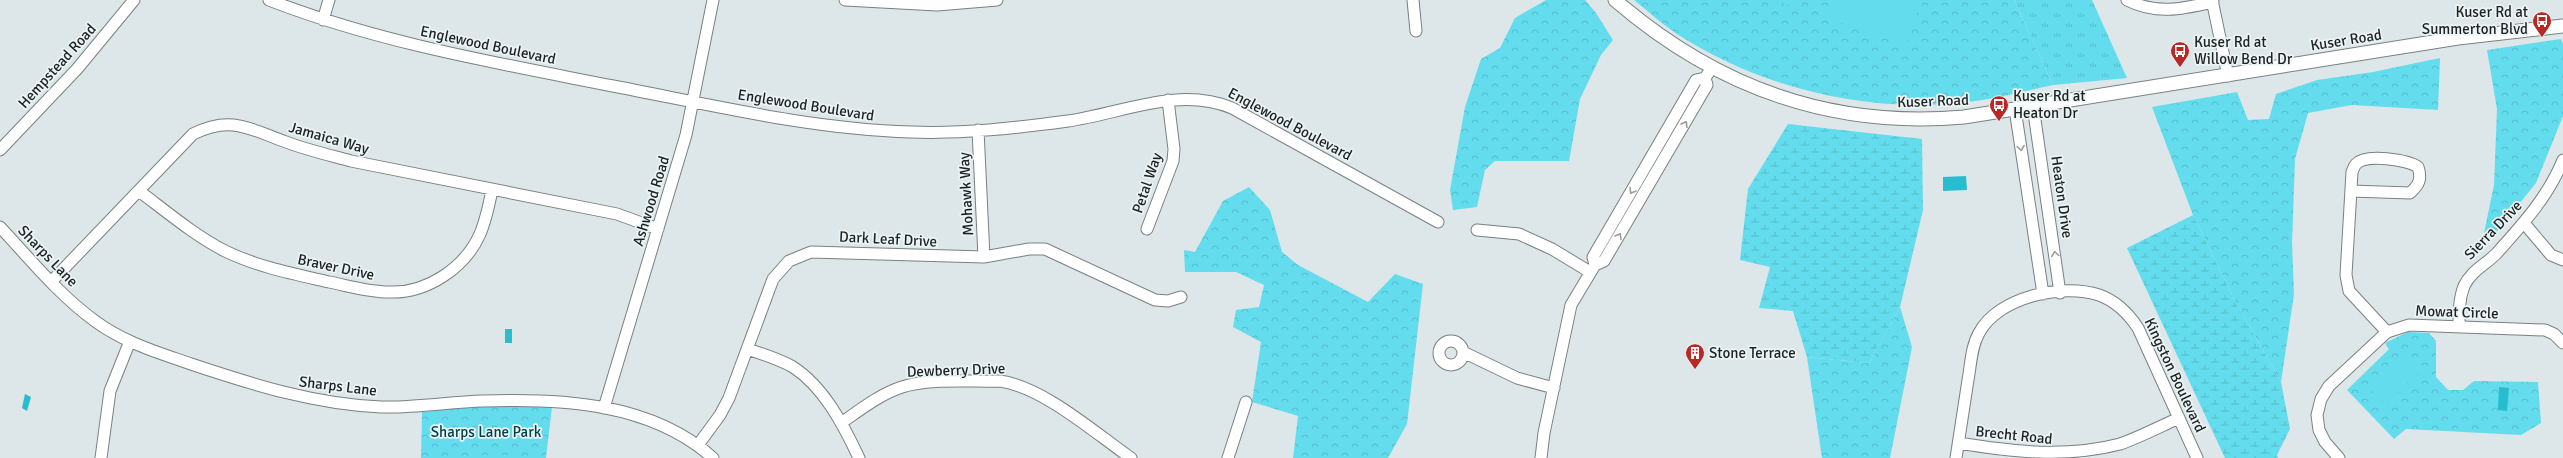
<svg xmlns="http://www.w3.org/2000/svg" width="2563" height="458" font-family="Signika,sans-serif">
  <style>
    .grass { fill: url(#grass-tufts) }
    .forest { fill: url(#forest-crowns) }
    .wetland { fill: url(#wetland-marsh) }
    .pitch { fill: #63dded }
    .water { fill: #28bdce }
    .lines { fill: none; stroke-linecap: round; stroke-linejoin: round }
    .minor-casing { stroke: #798182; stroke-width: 13 }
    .tertiary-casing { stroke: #798182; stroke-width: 15 }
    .minor { stroke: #fff; stroke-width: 11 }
    .tertiary { stroke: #fff; stroke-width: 13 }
    .oneway { stroke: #9a9b9c }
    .labels { text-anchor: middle; stroke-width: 3.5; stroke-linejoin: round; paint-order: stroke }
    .poi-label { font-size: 15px; fill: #1e2122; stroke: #ebf4f5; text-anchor: start }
    .street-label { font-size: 15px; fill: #1e2122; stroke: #ebf4f5 }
    .park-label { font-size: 15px; fill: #004047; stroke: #ebf4f5 }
  </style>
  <defs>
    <pattern id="grass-tufts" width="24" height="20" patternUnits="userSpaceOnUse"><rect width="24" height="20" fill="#63dded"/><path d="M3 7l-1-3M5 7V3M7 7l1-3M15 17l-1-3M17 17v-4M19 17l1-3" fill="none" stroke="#56bdcb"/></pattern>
    <pattern id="forest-crowns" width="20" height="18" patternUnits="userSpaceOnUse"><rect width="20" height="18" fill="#63dded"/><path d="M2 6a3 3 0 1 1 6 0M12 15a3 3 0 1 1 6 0" fill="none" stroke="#56bdcb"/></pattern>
    <pattern id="wetland-marsh" width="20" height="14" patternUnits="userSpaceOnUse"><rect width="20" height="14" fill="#63dded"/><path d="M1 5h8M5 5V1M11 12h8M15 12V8" fill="none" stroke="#56bdcb"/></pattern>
  </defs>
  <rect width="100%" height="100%" fill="#dde6e8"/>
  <!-- grass -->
  <path class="grass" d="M 2014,0 L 2092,0 L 2127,78 L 2053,85 Z"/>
  <!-- forest -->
  <path class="forest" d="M 1546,0 L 1585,0 L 1596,13 L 1613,40 L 1601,55 L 1580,99 L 1569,161 L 1495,161 L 1485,170 L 1477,207 L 1453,210 L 1450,190 L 1465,107 L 1481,59 L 1500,48 L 1515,18 Z
    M 1634,0 L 2014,0 L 2053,85 C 2025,91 1996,99 1967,102 C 1867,114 1761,88 1677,34 C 1662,24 1648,11 1634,0 Z
    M 2561,39 L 2563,44 L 2563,116 L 2536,183 L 2494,235 L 2484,233 L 2494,185 L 2497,109 L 2487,50 Z
    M 2440,58 L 2438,110 L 2352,105 L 2308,113 L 2295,159 L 2292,243 L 2294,294 L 2281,382 L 2233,297 L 2193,215 L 2152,107 L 2237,92 L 2248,120 L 2269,119 L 2276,94 L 2317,80 L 2373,72 Z
    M 1249,187 L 1270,210 L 1282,252 L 1298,265 L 1368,302 L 1395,274 L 1423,284 L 1407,424 L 1388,458 L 1293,458 L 1298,416 L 1252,402 L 1261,342 L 1233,327 L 1236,310 L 1259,307 L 1264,285 L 1236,272 L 1185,272 L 1184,250 L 1195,252 L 1223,201 Z
    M 1900,307 L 1912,347 L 1890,458 L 1822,458 L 1807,357 L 1869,363 Z
    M 2408,332 L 2429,333 L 2436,341 L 2436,377 L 2448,390 L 2463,390 L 2474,381 L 2538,382 L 2541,423 L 2521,435 L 2406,429 L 2394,439 L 2347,390 L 2389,349 L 2385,343 Z
    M 490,405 L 552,407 L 546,458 L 421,458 L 422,412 Z"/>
  <!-- wetland -->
  <path class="wetland" d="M 1788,124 L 1922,139 L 1923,210 L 1900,307 L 1869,363 L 1807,357 L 1793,311 L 1759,308 L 1770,267 L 1740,260 L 1748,189 Z
    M 2193,215 L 2233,297 L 2281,382 L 2290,429 L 2277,455 L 2278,458 L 2225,458 L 2127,248 Z"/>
  <!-- pitch -->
  <path class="pitch" d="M 1775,0 L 1802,0 L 1799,9 Z
    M 1834,0 L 1922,0 L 1906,45 L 1828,18 Z
    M 2405,350 L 2423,369 L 2385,404 L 2367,385 Z
    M 474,455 L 509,455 L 509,458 L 474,458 Z"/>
  <!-- water -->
  <path class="water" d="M 1966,176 L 1967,190 L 1943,191 L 1943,177 Z
    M 505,329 L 512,329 L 512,343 L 505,343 Z
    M 2499,387 L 2509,388 L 2507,411 L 2498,410 Z
    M 25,394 L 31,397 L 27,411 L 22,408 Z"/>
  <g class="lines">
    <!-- minor casing -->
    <g class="minor-casing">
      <path id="minor" d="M 269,0 C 380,43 497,63 613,86 C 712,105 810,129 911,132 C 963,134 1016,128 1068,121 C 1123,113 1178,86 1232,108 L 1438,222
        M 845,0 L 937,5 L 997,0
        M 1413,0 L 1416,31
        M 2127,0 C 2157,15 2182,9 2213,2
        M 2212,0 L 2228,76
        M 323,20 L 329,0
        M 2033,106 L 2060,293
        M 2015,109 L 2043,294
        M 978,130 L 984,257
        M 0,150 L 77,69 L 134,0
        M 139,191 C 167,212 194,235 225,251 C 258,267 294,274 329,282 C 349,286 368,292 389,292 C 426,294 465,268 480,234 C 486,220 489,205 492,190
        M 2351,191 L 2410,193 C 2419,185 2422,179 2418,167 C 2408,160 2366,153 2356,164 C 2354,166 2353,170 2352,172 L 2346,275 L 2349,291 L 2387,332
        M 2524,223 L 2551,255 L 2563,260
        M 0,227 C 30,259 59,295 95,321 C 123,342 157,352 191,364 C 254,385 314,404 381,407 C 415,408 449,402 483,401 C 562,398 652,403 713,458
        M 1147,229 L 1173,161 L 1174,149 L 1168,100
        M 1477,230 L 1519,234 L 1552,249 L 1590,272
        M 1595,265 L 1593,257 L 1696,80 L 1705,78 L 1709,72
        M 51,282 L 193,134 C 231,115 250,129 286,142 C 307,150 329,155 351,161 L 617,214 L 658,229
        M 2459,326 C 2459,313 2459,299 2464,286 C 2471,271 2485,265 2496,254 C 2522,225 2548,197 2563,160
        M1439 353a12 12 0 1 1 24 0a12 12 0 1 1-24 0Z
        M 747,349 C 763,354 779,359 793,367 C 824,387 844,426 859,458
        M 1463,352 L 1517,378 L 1554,388
        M 604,408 L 686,135 L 713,0
        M 841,423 C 860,410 880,394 902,387 C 929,378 971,382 1000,381 C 1043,387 1095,433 1131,458
        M 1959,443 C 2013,452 2066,458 2120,444 C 2140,437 2159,427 2179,418
        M 698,445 L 720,415 L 729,398 L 773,279 L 789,261 L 811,252 L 984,257 L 1029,249 L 1045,249 L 1155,300 L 1168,301 L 1181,297
        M 101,458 L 110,391 L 130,341
        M 1228,458 L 1246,402
        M 1541,458 L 1544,433 L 1571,305 L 1595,265 L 1604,261 L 1707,85 L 1705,78
        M 1956,458 C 1960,432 1964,406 1968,380 C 1971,364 1971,347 1979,333 C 1998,297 2062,283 2099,295 C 2116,301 2128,313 2138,328 L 2197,458
        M 2339,458 L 2325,442 L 2319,430 L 2317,415 L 2321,399 L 2329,386 L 2387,332 L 2409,325 L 2545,330 L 2554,334 L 2563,343"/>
    </g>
    <!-- tertiary casing -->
    <g class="tertiary-casing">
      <path id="tertiary" d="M 1615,0 C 1716,87 1830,129 1964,117 L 2458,38 L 2563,26"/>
    </g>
    <!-- minor -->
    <use href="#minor" class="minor"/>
    <!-- tertiary -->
    <use href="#tertiary" class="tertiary"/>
  </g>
  <!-- one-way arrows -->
  <defs><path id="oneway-chevron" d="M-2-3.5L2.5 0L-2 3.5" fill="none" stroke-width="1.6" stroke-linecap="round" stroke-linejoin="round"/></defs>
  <g class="oneway">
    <use href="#oneway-chevron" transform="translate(1685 124) rotate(-59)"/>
    <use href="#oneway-chevron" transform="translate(2021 148) rotate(81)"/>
    <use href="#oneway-chevron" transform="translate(1632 191) rotate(121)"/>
    <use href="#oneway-chevron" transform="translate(1619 236) rotate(-59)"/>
    <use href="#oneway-chevron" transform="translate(2055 254) rotate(-98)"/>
  </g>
  <!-- icons -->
  <defs>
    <g id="bus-pin" transform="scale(1)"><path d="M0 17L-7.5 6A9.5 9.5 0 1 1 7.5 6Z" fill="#b82926" stroke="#ebf4f5"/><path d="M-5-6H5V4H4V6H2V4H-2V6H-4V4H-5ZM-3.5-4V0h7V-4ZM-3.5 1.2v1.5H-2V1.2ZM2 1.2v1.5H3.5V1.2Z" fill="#fff"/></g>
    <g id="building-pin" transform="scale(1)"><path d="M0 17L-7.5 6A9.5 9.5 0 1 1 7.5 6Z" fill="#b82926" stroke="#ebf4f5"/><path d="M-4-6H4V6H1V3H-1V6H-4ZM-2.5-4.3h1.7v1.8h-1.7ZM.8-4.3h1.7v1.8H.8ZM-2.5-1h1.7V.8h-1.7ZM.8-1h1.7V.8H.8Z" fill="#fff"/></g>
  </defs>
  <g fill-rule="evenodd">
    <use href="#bus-pin" x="2542" y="21"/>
    <use href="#bus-pin" x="2180" y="51"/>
    <use href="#bus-pin" x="1999" y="105"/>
    <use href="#building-pin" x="1695" y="353"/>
  </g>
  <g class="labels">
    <!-- poi labels -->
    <g class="poi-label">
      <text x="2528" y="17" text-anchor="end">Kuser Rd at<tspan x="2528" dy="17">Summerton Blvd</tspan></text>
      <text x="2194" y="47">Kuser Rd at<tspan x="2194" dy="17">Willow Bend Dr</tspan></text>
      <text x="2013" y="101">Kuser Rd at<tspan x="2013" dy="17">Heaton Dr</tspan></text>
      <text x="1709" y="358">Stone Terrace</text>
    </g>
    <!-- street labels -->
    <g class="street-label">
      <text transform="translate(2346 40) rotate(-9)" y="5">Kuser Road</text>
      <text transform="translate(488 45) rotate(12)" y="5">Englewood Boulevard</text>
      <text transform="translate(57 66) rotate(-48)" y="5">Hempstead Road</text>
      <text transform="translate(1933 101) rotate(-2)" y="5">Kuser Road</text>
      <text transform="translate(806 105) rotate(9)" y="5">Englewood Boulevard</text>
      <text transform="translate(1290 124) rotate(28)" y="5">Englewood Boulevard</text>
      <text transform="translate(329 138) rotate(16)" y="5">Jamaica Way</text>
      <text transform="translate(1147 183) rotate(-71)" y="5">Petal Way</text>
      <text transform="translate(966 194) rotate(-93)" y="5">Mohawk Way</text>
      <text transform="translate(2062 197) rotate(82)" y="5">Heaton Drive</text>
      <text transform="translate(651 201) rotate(-73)" y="5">Ashwood Road</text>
      <text transform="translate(2493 230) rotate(-46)" y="5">Sierra Drive</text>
      <text transform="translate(888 239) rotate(3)" y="5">Dark Leaf Drive</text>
      <text transform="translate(48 256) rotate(46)" y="5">Sharps Lane</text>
      <text transform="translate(336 267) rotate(12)" y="5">Braver Drive</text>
      <text transform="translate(2457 312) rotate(2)" y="5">Mowat Circle</text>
      <text transform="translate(956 370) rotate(-2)" y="5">Dewberry Drive</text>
      <text transform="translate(2175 375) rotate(65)" y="5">Kingston Boulevard</text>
      <text transform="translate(338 386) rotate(7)" y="5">Sharps Lane</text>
      <text transform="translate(2014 435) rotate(6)" y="5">Brecht Road</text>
    </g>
    <!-- park labels -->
    <g class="park-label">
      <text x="486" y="437">Sharps Lane Park</text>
    </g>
  </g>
</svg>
